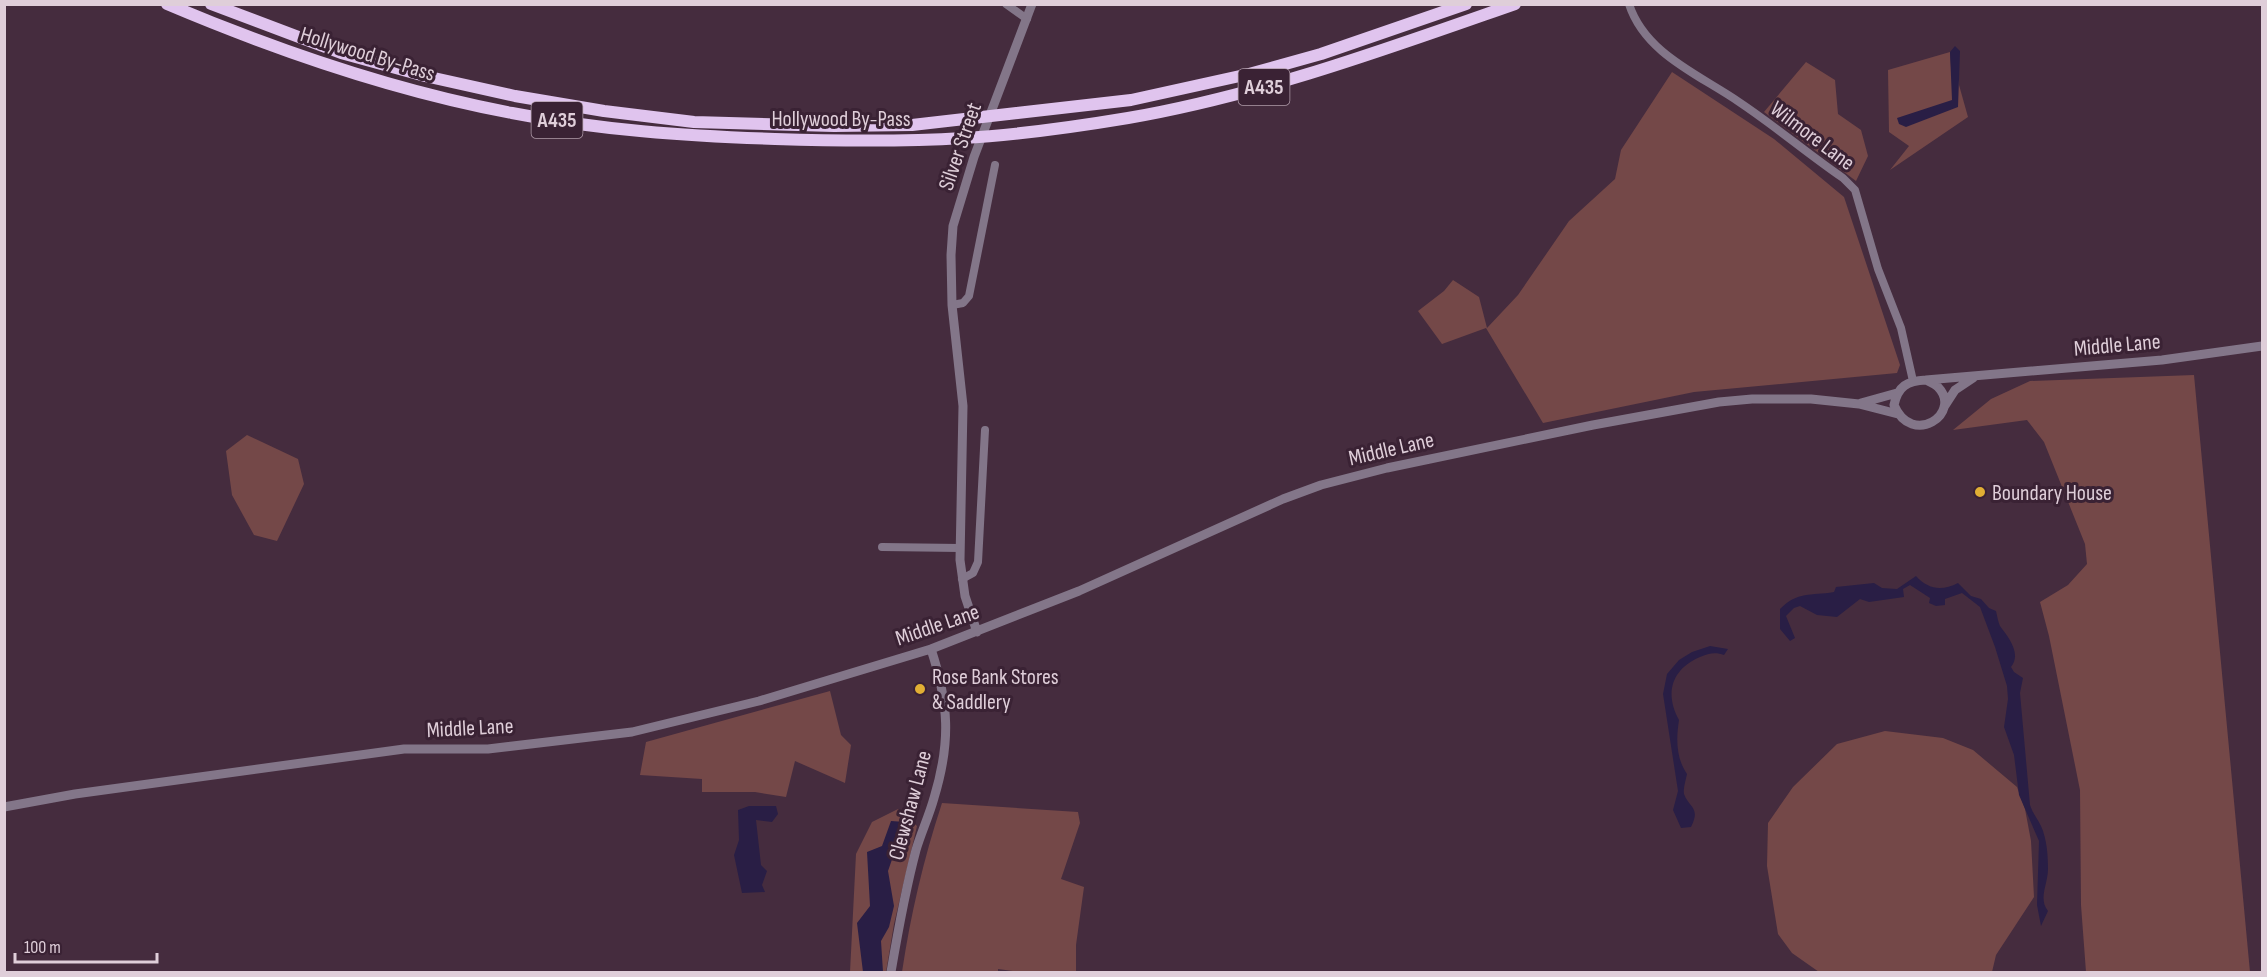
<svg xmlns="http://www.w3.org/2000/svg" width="2267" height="977" font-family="'Sofia Sans Condensed',sans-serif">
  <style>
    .green { fill: #744848 }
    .water { fill: #291e45 }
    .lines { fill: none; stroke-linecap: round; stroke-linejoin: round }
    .minor { stroke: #837689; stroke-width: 8 }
    .tertiary { stroke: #837689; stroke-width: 9 }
    .trunk { stroke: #e0c4ee; stroke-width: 12 }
    .poi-dot { fill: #e1af34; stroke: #3a2234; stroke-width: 2 }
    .labels { text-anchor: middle; stroke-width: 6; stroke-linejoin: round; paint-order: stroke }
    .shield { fill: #3a2234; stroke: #ae9aa8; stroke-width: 1.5 }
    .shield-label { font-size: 21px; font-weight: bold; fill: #dfced9 }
    .street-label { font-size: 22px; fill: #dfced9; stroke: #3a2234 }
    .poi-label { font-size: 22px; fill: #dfced9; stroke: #3a2234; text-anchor: start }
  </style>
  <rect width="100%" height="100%" fill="#452c3e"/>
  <!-- green -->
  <path class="green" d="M 1950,52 L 1951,67 L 1959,64 L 1959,85 L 1968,117 L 1890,170 L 1909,146 L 1889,132 L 1888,70 Z
    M 1806,62 L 1835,80 L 1838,114 L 1861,130 L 1868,156 L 1856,181 L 1764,112 Z
    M 1672,72 L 1774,139 L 1844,197 L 1900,365 L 1897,373 L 1694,392 L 1543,423 L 1486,328 L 1442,344 L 1418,311 L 1444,291 L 1453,280 L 1479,297 L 1487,328 L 1518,295 L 1569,221 L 1615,179 L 1621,150 Z
    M 2194,375 L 2250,972 L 2086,972 L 2081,905 L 2080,790 L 2049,636 L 2040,602 L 2068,585 L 2087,564 L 2085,544 L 2044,442 L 2027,420 L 1953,430 L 1991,399 L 2030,381 Z
    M 247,435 L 298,459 L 304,484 L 277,541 L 254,535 L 232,495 L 226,451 Z
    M 830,691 L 841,735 L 851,745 L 845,783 L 795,761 L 786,797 L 755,792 L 702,792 L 702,779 L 640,775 L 646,742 Z
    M 1885,731 L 1943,738 L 1973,750 L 2017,787 L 2025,809 L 2031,841 L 2034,897 L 1996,955 L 1992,972 L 1819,972 L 1792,953 L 1778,934 L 1767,866 L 1768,823 L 1793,787 L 1837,744 Z
    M 942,803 L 1078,812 L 1080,823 L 1061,879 L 1084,887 L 1076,945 L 1076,972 L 1019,972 L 998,969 L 998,972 L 902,972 C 911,913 923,861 942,803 Z
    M 898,809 L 917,826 L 894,924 L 886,972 L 850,972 L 856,854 L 872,822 Z"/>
  <!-- water -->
  <path class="water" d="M 1955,46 L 1960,51 L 1958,107 L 1906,127 L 1899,124 L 1897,118 L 1952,100 L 1950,52 Z
    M 1916,576 C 1929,590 1942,591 1958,583 L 1971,596 L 1981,599 L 1989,608 L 1996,611 C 1997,615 1998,622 2000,626 C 2008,637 2022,653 2011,667 L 2014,672 L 2023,678 L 2020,693 L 2030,805 C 2033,814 2037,818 2041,826 C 2047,839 2048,856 2048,869 C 2048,884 2038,899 2048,911 L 2041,926 L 2037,905 L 2039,841 L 2019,795 L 2014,755 L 2004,727 L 2008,699 L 2007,686 L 1995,647 L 1980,607 L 1962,593 L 1945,599 L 1945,605 L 1936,606 L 1929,603 L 1930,598 L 1910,585 L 1903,589 L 1904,597 L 1869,602 L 1860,599 L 1837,617 L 1817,615 L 1800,606 L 1794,608 L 1786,616 L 1795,638 L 1790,641 L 1780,629 L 1780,609 C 1798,591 1810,596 1834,592 L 1836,587 L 1874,583 L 1882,588 L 1897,589 Z
    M 1710,646 L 1728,649 L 1724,655 C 1716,652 1709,653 1700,657 C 1672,669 1664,693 1679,720 C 1676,739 1676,758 1687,774 C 1686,779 1683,789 1684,794 C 1689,808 1701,807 1691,827 L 1681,828 L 1673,810 L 1678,791 L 1663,694 L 1667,674 L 1679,660 L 1692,652 Z
    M 749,806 L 776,806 L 778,814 L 772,822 L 756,820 L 761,865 L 767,871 L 762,885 L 765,892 L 742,893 L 734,855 L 739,840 L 738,810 Z
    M 891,821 L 905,822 L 888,871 L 894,906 L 889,927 L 881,941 L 883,972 L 863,972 L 857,923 L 870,906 L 867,852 L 882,846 Z"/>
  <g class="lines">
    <!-- minor -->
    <path class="minor" d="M 1006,4 L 1027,19
      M 1629,4 C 1645,54 1700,75 1739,102 C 1775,126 1808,154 1843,178 L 1855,190 L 1878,269 L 1901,328 L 1913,381
      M 952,305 L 963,303 L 969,296 L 995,165
      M 882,547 L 960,548
      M 962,579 L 973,573 L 978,562 L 985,430"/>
    <!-- tertiary -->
    <path class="tertiary" d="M 1926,380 L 2162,360 L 2262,346
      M 1926,380 C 1930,382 1935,384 1938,387 C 1963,413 1912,448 1894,405 C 1898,386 1907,381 1926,380 Z
      M 1861,403 L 1897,393
      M 1944,407 L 1955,390 L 1973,378
      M 977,632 L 965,596 L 960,560 L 963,406 L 952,305 L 951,255 L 953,226 L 974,157 L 1032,4
      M 4,807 L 75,794 L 404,749 L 488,749 L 632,732 L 759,701 L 931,649 L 1079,591 L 1283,499 L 1321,485 L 1387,468 L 1593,425 L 1719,402 L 1752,399 L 1811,399 L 1859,404 L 1898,414
      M 891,972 C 898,931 905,891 916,850 C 921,833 929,816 934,798 C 951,742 949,704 931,649"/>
    <!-- trunk -->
    <path class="trunk" d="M 167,4 C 278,51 394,91 512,113 C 599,130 686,136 775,139 C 837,141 900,142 963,138 C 1018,135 1074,127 1128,118 C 1261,95 1389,48 1515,4
      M 211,4 L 341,53 L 425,76 L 515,96 L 604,111 L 694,122 L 834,126 L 912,125 L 1131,100 L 1249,74 L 1321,54 L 1466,4"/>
  </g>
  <!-- markers -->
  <g class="poi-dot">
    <circle cx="1980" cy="492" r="6"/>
    <circle cx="920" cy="689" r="6"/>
  </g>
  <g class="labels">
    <!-- shield labels -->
    <g class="shield">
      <rect x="1238.5" y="69" width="51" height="36" rx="4.5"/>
      <rect x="531.5" y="102" width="51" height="36" rx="4.5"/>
    </g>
    <g class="shield-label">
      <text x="1264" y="94">A435</text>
      <text x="557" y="127">A435</text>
    </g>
    <!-- street labels -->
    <g class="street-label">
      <text transform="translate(368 53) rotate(17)" y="8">Hollywood By-Pass</text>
      <text x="841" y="126">Hollywood By-Pass</text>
      <text transform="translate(1813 135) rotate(37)" y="8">Wilmore Lane</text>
      <text transform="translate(959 146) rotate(-71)" y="8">Silver Street</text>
      <text transform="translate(2117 344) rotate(-5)" y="8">Middle Lane</text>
      <text transform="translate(1391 448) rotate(-13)" y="8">Middle Lane</text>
      <text transform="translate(937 624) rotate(-19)" y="8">Middle Lane</text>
      <text transform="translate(470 727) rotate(-3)" y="8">Middle Lane</text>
      <text transform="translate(909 805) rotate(-75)" y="8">Clewshaw Lane</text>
    </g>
    <!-- poi labels -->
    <g class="poi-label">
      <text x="1992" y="500">Boundary House</text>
      <text x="932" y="684">Rose Bank Stores<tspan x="932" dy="25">&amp; Saddlery</tspan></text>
    </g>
  </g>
  <!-- border -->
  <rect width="2267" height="977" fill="none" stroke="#dfced9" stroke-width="12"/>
  <!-- scale -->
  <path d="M15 953v9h142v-9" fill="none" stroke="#dfced9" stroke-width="3"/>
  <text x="24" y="953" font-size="18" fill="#dfced9" stroke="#3a2234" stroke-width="4.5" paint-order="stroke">100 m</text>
</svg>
